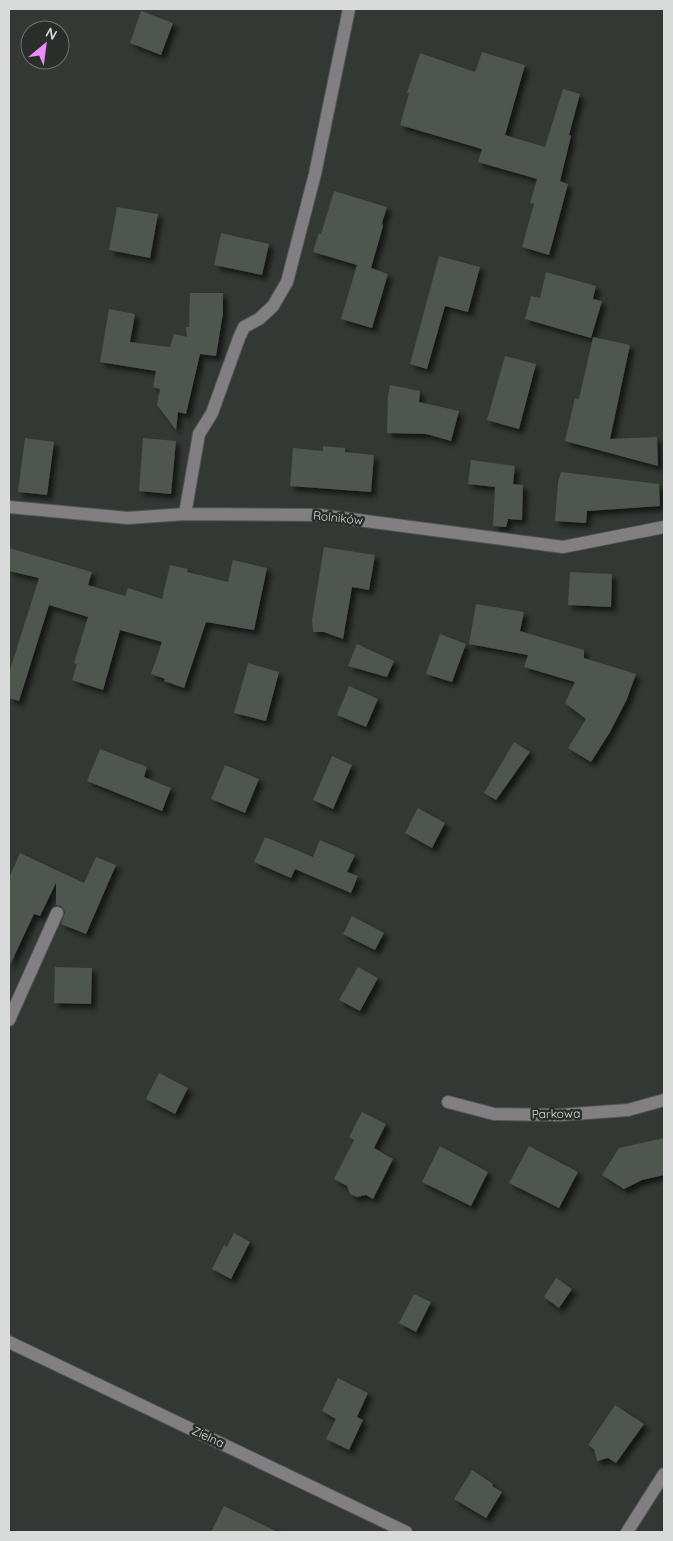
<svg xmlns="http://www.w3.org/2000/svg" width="673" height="1541" font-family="Quicksand,sans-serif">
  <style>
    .building { fill: #4f5450; filter: url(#shadow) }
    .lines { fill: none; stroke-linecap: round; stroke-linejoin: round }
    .minor-casing { stroke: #515552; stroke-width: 14 }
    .minor { stroke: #817f82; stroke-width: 12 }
    .labels { text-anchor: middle; stroke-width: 5; stroke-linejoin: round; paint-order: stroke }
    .street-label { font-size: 12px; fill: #d8dbd9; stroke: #292e2a }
  </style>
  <defs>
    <filter id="shadow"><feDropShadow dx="4.5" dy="4.5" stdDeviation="2.5" flood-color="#0009"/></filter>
  </defs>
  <rect width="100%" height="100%" fill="#333834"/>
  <!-- building -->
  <path class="building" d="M 141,11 L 173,23 L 161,55 L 130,43 Z
    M 482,52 L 525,65 L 505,135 L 545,147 L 563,89 L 580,94 L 569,135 L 571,136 L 560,181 L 568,184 L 549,255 L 522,247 L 534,204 L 530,203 L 537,179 L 478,162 L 482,149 L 400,125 L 409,93 L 407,93 L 420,53 L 475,72 Z
    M 334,191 L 387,207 L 382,223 L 383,226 L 371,268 L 388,274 L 372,328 L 341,319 L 357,265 L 313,252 L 319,233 L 321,234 Z
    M 117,207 L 158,214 L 150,258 L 109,250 Z
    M 221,233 L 269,244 L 262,275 L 214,265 Z
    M 439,256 L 480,267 L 468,312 L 445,306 L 427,369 L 410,364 Z
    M 546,272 L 596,286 L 593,299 L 602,301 L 591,338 L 525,319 L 531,296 L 540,298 Z
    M 190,293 L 223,293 L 223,313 L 216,356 L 200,354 L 186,414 L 178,412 L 176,430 L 157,405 L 160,389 L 153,387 L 156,371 L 100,362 L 109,309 L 135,314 L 130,342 L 170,347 L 174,334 L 187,337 L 186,327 L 189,327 Z
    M 593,337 L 630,345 L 610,439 L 657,437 L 658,466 L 565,441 L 575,398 L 579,399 Z
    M 505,356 L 536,364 L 519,429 L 487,420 Z
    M 390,385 L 420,391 L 419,402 L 459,411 L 451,441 L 426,434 L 387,433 L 388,396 Z
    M 25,438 L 54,442 L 47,495 L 18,492 Z
    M 143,438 L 176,441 L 171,494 L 139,491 Z
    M 323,446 L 345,448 L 345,452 L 374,455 L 371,492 L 290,486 L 293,448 L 323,451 Z
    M 471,460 L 515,466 L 513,484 L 523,485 L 522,520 L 508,519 L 506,527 L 493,526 L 495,487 L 468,484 Z
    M 561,472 L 659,484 L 660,506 L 587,511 L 586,523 L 555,521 L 558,482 Z
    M 324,547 L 375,555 L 369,590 L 352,587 L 343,639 L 324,632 L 313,632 L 312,620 Z
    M 9,548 L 92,572 L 88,585 L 125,596 L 128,588 L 162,599 L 170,565 L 188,569 L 187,572 L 228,582 L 233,560 L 267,568 L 254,630 L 206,622 L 184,688 L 164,681 L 165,679 L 151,674 L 162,642 L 120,630 L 103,690 L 72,680 L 77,664 L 74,663 L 88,617 L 49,605 L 19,701 L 9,698 L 9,673 L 39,578 L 9,571 Z
    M 570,572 L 612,574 L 611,607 L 568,605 Z
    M 476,604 L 524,612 L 520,631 L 584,650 L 584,658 L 636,674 L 627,699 L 610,732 L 591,762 L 568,748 L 586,719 L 565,703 L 575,682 L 524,667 L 528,655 L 469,644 Z
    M 440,634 L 466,644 L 452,682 L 426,674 Z
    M 357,644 L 394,661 L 387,677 L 348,666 Z
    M 248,663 L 279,672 L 266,721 L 234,713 Z
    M 349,686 L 378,699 L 366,727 L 337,715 Z
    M 514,742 L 530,752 L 496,800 L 484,793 Z
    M 100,749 L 147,767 L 144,777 L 171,788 L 162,811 L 87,781 Z
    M 332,756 L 352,765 L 333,809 L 313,800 Z
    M 225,765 L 259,779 L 245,813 L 211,799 Z
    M 418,808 L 445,823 L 432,848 L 405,833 Z
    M 265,837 L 313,857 L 320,840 L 355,855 L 347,872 L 358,876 L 351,893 L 295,869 L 291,878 L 254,862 Z
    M 20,853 L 84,883 L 96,857 L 116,865 L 86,934 L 61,924 L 65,912 L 61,906 L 56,905 L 56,883 L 40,916 L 34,914 L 9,967 L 9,878 Z
    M 352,916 L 384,933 L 375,950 L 343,934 Z
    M 55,967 L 92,968 L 91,1004 L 54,1003 Z
    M 358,967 L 378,978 L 360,1011 L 339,1000 Z
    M 159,1073 L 188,1088 L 175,1114 L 146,1099 Z
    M 362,1112 L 386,1124 L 374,1148 L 393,1159 L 373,1199 L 366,1195 L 357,1197 L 350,1194 L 347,1186 L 334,1179 L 354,1140 L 349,1137 Z
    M 664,1138 L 664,1175 L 642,1180 L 624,1189 L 602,1175 L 619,1148 Z
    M 440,1146 L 488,1172 L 471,1206 L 422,1182 Z
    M 529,1146 L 578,1172 L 559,1208 L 509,1183 Z
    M 234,1233 L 250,1242 L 231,1279 L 212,1269 L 224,1245 L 227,1247 Z
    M 556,1278 L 572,1289 L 559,1308 L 544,1297 Z
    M 414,1294 L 431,1302 L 416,1332 L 399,1323 Z
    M 338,1378 L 368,1393 L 357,1417 L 363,1420 L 349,1450 L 326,1439 L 336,1419 L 322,1411 Z
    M 615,1405 L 644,1424 L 616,1463 L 608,1458 L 597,1461 L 594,1449 L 588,1445 Z
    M 472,1470 L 493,1484 L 492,1486 L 502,1492 L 486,1518 L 454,1499 Z
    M 224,1506 L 278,1532 L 211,1532 Z"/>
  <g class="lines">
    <!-- minor casing -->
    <g class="minor-casing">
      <path id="minor" d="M 9,507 L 128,518 L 185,514 L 320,515 L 563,547 L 664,527
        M 185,514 L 199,434 L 212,413 L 239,338 L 244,327 L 259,319 L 273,306 L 287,282 L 315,174 L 349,9
        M 9,1020 L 57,913
        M 448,1102 L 494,1114 L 560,1115 L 628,1110 L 664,1100
        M 9,1342 L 406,1532
        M 627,1532 L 664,1474"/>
    </g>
    <!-- minor -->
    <use href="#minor" class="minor"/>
  </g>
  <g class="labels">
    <!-- street labels -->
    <g class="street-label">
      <text transform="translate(338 518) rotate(6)" y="4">Rolników</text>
      <text transform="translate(556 1114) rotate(-1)" y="4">Parkowa</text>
      <text transform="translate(208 1437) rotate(25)" y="4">Zielna</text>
    </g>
  </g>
  <!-- border -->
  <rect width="673" height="1541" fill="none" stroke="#d8dbd9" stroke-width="20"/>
  <!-- north arrow -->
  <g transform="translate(45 45) rotate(29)"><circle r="24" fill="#292e2a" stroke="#6f7370"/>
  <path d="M0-4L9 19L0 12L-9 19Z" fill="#eb8dfb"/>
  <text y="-8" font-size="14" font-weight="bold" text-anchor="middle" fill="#d8dbd9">N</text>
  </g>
</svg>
